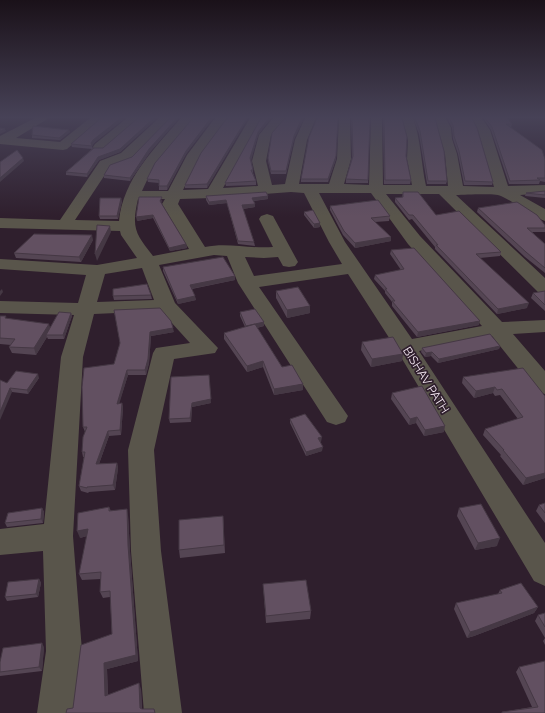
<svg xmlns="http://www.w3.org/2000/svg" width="545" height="713" font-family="Raleway,sans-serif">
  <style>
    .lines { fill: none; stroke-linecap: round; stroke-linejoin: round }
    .minor { fill: #59554b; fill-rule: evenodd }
    .wall { fill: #544553 }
    .shaded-wall { fill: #453844 }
    .building { fill: #625061; stroke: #453844 }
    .labels { text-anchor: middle; stroke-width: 3.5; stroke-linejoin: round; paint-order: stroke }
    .street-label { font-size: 12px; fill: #f6eaf4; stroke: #2f1f2d }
  </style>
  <rect width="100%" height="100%" fill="#2f1f2d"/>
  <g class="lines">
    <!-- minor -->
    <path class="minor" d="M 35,118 L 49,118 L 16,138 L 60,142 L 90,118 L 102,118 L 67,149 L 63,150 L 0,144 L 0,136 Z
      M 127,118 L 139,118 L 103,150 L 95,150 L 93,147 L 95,144 Z
      M 159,118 L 171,118 L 131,159 L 110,167 L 75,220 L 119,221 C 123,179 155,148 181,118 L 193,118 L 154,165 L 142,191 L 168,191 L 187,155 L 215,118 L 227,118 L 200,155 L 183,190 L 208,189 L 250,118 L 261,118 L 223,188 L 258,186 L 252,161 L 259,135 L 273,118 L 285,118 L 271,135 L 266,161 L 272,185 L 285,184 L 295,140 L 305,118 L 316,118 L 307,140 L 299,184 L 329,184 L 337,159 L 339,118 L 350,118 L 351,159 L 344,184 L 369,185 L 371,118 L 382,118 L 383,185 L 412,185 L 407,159 L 408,140 L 402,118 L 413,118 C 421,140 421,163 426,186 L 448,186 L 445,154 L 435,118 L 446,118 L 451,128 L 452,139 L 457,154 L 463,186 L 494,187 L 478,130 L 471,118 L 482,118 L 490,130 L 508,186 L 545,185 L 545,193 L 520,195 L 545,209 L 545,221 C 531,217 515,202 501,196 C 493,193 466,195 456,195 L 545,278 L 545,294 L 538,292 L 439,194 L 386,194 L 420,236 L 502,322 L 545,320 L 545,332 L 513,334 L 545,371 L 545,394 L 537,392 L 492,336 L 419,351 L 545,543 L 545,586 L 534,581 L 395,347 L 348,274 L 259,287 L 348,416 L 345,422 L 336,425 L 327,422 L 238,283 L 227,256 L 214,255 L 159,265 L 175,303 L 218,348 L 215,353 L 174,359 L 154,450 L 161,551 L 182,713 L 144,713 L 131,551 L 128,450 L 153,353 L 156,348 L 190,343 L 161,311 L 94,314 L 83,357 L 73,536 L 82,651 L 75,713 L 37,713 L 46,651 L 43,551 L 0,555 L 0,529 L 44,524 L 61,357 L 74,315 L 0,313 L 0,301 L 78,303 L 86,275 L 0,269 L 0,259 L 97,265 L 137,258 L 121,235 L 120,231 L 0,228 L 0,218 L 60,220 L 100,161 L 121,153 ZM 291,192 L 304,193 L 329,242 L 342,264 L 254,276 L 245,257 L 264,258 L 278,257 L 283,266 L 289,267 L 295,266 L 298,262 L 273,216 L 267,214 L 261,216 L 259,219 L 273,247 C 250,249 227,242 205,247 L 178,204 L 180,199 L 212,198 ZM 319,193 L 371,193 L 408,244 L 482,326 L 412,339 L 345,242 ZM 138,199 L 165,199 L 162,204 L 189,249 L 153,256 C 136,234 131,229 138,199 ZM 142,268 L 154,300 L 97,302 L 105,274 Z"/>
  </g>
  <!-- wall -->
  <path class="wall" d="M 101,118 L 125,118 L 94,143 L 92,146 L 93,149 L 103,148 L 138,118 L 157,118 L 120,152 L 99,160 L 87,177 L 66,175 L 66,172 L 92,149 L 72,147 L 71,144 Z
    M 170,118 L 179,118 L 150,152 L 130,181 L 104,178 L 104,175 L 132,157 Z
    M 193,118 L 213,118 L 186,154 L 167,190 L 159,190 L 159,183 L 148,182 L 147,179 Z
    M 227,118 L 248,118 L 207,188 L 185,188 L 185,185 Z
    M 261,118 L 271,118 L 258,135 L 251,159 L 253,170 L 253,173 L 256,181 L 256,185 L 226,186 L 225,183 Z
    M 285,118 L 304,118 L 294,139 L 286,174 L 271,174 L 268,161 L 268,158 Z
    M 351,118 L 370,118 L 368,183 L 346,183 L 346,179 L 352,157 Z
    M 383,118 L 402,118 L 406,156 L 411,180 L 410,184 L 384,184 Z
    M 413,118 L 435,118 L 447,181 L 446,184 L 427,184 L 419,134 Z
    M 447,118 L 472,118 L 493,182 L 492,185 L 464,185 L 458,154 L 453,139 L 452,128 Z
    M 483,118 L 507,118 L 512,124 L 511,127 L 509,127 L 545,159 L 545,182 L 540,181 L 539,184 L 509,184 L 491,130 Z
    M 69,130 L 70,132 L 60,140 L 32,138 L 32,135 Z
    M 336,159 L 328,182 L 301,182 L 301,179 Z
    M 545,191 L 545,198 L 525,196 L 526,193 Z
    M 403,192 L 436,215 L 501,252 L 500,256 L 480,258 L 527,308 L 497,314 L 435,249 L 435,247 L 412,219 L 409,220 L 395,202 L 395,198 L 402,198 Z
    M 206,196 L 268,199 L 254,201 L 255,207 L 243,209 L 254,242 L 255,246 L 238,244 L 227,203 L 209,205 L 206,200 Z
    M 162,200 L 161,203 L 186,244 L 187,248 L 170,251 L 153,218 L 137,221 Z
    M 122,201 L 118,219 L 100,219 L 99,216 Z
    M 330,206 L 390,216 L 389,221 L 375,222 L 391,237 L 391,241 L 355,248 L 343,235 L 330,210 Z
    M 478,208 L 545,225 L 545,232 L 532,232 L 545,244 L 545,273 L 525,257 L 477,212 Z
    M 304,212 L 320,227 L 314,228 L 304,215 Z
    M 93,240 L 81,262 L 16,258 L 14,253 Z
    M 391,250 L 479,325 L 417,337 L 392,306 L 392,302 L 385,293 L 385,291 L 374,279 L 375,275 L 401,270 L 390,254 Z
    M 163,267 L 235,280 L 192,289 L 196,300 L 178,304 L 163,271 Z
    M 276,291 L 310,313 L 287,318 L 276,298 Z
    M 545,291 L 545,311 L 531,298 L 533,293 Z
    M 151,295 L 152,299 L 114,300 L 113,296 Z
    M 114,310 L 174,332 L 151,336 L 149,363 L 146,375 L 128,375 L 119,403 L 122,403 L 123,408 L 121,435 L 109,436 L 99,464 L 117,463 L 118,468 L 115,490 L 89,492 L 88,493 L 81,491 L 79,486 L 84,457 L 83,457 L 82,452 L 85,432 L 83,427 L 114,364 L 120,343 Z
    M 240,312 L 264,322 L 264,326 L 257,328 L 282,367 L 303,390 L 274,395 L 263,367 L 247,372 L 224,339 L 224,333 L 245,327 L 240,316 Z
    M 71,313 L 72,316 L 64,339 L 48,339 L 47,337 L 36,355 L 12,353 L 9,347 L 11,345 L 0,344 L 0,316 L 7,319 L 50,328 Z
    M 362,342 L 403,354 L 402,361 L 371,367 L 361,350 Z
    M 500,346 L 499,349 L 438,363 L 431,356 L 425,357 L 421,352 L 422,348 Z
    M 171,377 L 211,403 L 192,407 L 191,422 L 170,423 L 169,419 Z
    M 463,377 L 545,396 L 545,478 L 523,485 L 500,456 L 501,455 L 483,435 L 485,429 L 518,419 L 500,395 L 495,396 L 493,393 L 474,398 L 462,383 Z
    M 39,378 L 28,394 L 12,392 L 7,383 Z
    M 392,393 L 444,432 L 424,436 L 416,423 L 409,425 L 391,399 Z
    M 290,419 L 321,442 L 320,442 L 322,451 L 306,456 L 290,423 Z
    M 545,503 L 545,523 L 536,511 L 539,505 Z
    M 109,507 L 111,511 L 128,515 L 130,551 L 138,661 L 107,669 L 108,695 L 141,689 L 142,709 L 154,709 L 155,713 L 66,713 L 73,708 L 112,634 L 110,597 L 103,598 L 100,592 L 101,579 L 82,580 L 79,574 L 87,536 L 80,538 Z
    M 42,508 L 44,512 L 43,523 L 7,527 L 5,523 Z
    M 459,508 L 497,546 L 475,550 L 457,516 Z
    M 223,516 L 225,553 L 180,558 L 179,550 Z
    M 39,579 L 41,583 L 38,597 L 7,601 L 5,597 Z
    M 263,584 L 311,611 L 310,619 L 266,623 Z
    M 500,590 L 538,607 L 534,613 L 474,636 L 467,638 L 454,609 L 456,603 L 498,594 Z
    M 545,613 L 545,645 L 543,641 L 545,638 L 535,621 L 538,615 Z
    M 44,647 L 42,671 L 0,676 L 0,662 Z
    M 519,667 L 545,713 L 502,713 L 502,712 L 532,707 L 516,672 Z"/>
  <!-- shaded-wall -->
  <path class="shaded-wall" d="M 121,118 L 125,118 L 94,143 L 92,146 L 91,143 L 93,140 Z
    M 154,118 L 157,118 L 120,152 L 99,160 L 87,177 L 87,174 L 98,157 Z
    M 177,118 L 179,118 L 150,152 L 130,181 L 130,178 L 149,149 Z
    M 211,118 L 213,118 L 186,154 L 167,190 L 167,186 L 186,151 Z
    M 247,118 L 248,118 L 207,188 L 207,184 Z
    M 269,118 L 271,118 L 258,135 L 251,161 L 250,158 L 258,132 Z
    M 302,118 L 304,118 L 294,139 L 286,174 L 286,171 L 294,136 Z
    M 5,129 L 6,131 L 0,134 L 0,131 Z
    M 69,130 L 70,132 L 60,140 L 59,138 Z
    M 336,156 L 336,159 L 328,182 L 328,179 Z
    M 23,158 L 24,161 L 0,182 L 0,178 Z
    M 268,196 L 268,199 L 252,201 L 252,198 Z
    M 121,198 L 122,201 L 118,219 L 117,216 Z
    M 226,200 L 227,203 L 209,205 L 209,202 Z
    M 255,204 L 255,207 L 242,209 L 242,205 Z
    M 153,215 L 153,218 L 137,221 L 136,217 Z
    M 320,223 L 320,227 L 314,228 L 314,224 Z
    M 110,226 L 111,232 L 97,261 L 95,254 Z
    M 92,235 L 93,240 L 81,262 L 79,257 Z
    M 391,237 L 391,241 L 355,248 L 355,243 Z
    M 186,244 L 187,248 L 170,251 L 169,248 Z
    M 235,276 L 235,280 L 190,289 L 190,285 Z
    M 2,289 L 3,292 L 0,296 L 0,291 Z
    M 195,296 L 196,300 L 178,304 L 177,300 Z
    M 529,303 L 527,308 L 497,314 L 498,309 Z
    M 310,306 L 310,313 L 287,318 L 287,310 Z
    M 71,313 L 72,316 L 64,339 L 63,335 Z
    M 480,321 L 479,325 L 417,337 L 418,332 Z
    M 264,322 L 264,326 L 246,330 L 246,326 Z
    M 49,324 L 51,330 L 46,335 L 47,337 L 36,355 L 34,348 Z
    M 173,328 L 174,332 L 151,336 L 149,363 L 146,375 L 145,370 L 150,332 Z
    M 500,346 L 499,349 L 438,363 L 439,359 Z
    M 432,352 L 431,356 L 425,357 L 426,353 Z
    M 403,354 L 402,361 L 371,367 L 372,359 Z
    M 263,361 L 263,367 L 247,372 L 247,366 Z
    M 127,370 L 128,375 L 118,408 L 117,404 Z
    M 38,374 L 39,378 L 28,394 L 27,390 Z
    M 209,375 L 211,403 L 192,407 L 191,422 L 190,418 L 192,403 Z
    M 303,384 L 303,390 L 274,395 L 274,389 Z
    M 495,387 L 493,393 L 474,398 L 476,391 Z
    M 10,388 L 12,392 L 0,420 L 0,412 Z
    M 122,403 L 123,408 L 121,435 L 120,430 Z
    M 417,417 L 416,423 L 409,425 L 410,419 Z
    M 445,426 L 444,432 L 424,436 L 425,430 Z
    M 108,431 L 109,436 L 97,469 L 96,464 Z
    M 322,437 L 321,442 L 317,442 L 318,438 Z
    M 323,447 L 322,451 L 306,456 L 306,452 Z
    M 117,463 L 118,468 L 115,490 L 113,485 Z
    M 545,473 L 545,478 L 523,485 L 526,478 Z
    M 42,508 L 44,512 L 43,523 L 41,519 Z
    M 127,509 L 128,515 L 130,551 L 138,661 L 107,669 L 108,701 L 105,696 L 104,663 L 136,655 L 128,545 Z
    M 88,529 L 90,535 L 80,538 L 77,531 Z
    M 500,538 L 497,546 L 475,550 L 478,543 Z
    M 39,579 L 41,583 L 38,597 L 36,594 Z
    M 538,607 L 534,613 L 474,636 L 467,638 L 470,632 Z
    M 42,643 L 44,647 L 42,671 L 39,667 Z
    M 139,683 L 141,689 L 142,713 L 140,708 Z"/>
  <!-- building -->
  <path class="building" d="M 101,118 L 121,118 L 93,140 L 91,143 L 92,146 L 71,144 Z
    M 138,118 L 154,118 L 120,149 L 98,157 L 87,174 L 66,172 L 94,148 L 103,148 Z
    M 170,118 L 177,118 L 149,149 L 130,178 L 104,175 L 110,165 L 132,157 Z
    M 193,118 L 211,118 L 186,151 L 167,186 L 159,186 L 159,180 L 147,179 L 155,163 Z
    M 227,118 L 247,118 L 207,184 L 185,185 L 201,153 Z
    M 261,118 L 269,118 L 258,132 L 250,158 L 253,170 L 251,170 L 256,181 L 225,183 Z
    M 285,118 L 302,118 L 294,136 L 286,171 L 271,171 L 268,158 L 272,133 Z
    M 317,118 L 338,118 L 336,156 L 328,179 L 301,179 L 309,137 Z
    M 352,118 L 370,118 L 368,180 L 346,179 L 353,156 Z
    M 384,118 L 402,118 L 407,137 L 406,156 L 411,180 L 385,180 Z
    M 415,118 L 435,118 L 444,151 L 447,181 L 428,181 L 420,131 Z
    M 449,118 L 472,118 L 477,128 L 493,182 L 465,181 L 459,151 L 454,136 L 453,125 Z
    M 485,118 L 507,118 L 512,124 L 506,124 L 542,150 L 545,159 L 545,178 L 537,178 L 540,180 L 510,181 L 492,127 Z
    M 33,126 L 69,130 L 59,138 L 32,135 Z
    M 0,128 L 5,129 L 0,131 Z
    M 17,150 L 23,158 L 0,178 L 0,162 Z
    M 545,191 L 545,195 L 526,193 Z
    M 266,192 L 268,196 L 252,198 L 255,204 L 242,205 L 254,242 L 238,241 L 226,200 L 209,202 L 206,196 Z
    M 403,192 L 418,192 L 436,215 L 459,211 L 501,252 L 476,254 L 529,303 L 498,309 L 436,245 L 438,245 L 413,215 L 409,215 L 395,198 L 403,197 Z
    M 139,197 L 162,197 L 160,201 L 186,244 L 169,248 L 153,215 L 136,217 Z
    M 100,198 L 121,198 L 117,216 L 99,216 Z
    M 378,200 L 390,216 L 371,218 L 391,237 L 355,243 L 344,231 L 330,206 Z
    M 517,202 L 537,215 L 545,225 L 545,228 L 527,228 L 545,244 L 545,268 L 526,252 L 478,208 Z
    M 313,210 L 320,223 L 314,224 L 304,212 Z
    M 97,225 L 110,226 L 95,254 Z
    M 34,234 L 92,235 L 79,257 L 14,253 Z
    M 414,248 L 480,321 L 418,332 L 392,301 L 395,301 L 385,289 L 387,289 L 375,275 L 404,269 L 391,250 Z
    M 223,257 L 235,276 L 190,285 L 195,296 L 177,300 L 163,267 Z
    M 147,284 L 151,295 L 113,296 L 113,289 Z
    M 298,287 L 310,306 L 287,310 L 276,291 Z
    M 545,291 L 545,305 L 533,293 Z
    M 160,308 L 171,321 L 173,328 L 150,332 L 148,359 L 145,370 L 127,370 L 117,404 L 122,403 L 120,430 L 108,431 L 96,464 L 117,463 L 113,485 L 87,487 L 87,488 L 79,486 L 85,452 L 82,452 L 83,437 L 87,427 L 83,427 L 82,387 L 84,368 L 114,364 L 120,343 L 114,310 Z
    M 255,309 L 264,322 L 246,326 L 240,312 Z
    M 59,312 L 71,313 L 63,335 L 46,335 Z
    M 0,316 L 6,316 L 5,318 L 49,324 L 34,348 L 9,347 L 15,339 L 0,338 Z
    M 255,324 L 282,367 L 292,365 L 303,384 L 274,389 L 263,361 L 247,366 L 224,333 Z
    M 490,334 L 500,346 L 439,359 L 432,352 L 426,353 L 422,348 Z
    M 393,337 L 403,354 L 372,359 L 362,342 Z
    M 523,368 L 545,396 L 545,473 L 526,478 L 503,450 L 504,450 L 485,429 L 523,417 L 502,389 L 497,390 L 495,387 L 476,391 L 463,377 Z
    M 16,371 L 38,374 L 27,390 L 10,388 L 0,412 L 0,380 L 7,383 Z
    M 209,375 L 211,399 L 192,403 L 190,418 L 169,419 L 171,377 Z
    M 422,386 L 445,426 L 425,430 L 417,417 L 410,419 L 392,393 Z
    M 305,414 L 322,437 L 318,438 L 323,447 L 306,452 L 290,419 Z
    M 545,503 L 545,513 L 539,505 Z
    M 481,504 L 500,538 L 478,543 L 459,508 Z
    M 109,507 L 109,511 L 127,509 L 128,545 L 136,655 L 104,663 L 105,696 L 139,683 L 140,708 L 142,709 L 154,709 L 155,713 L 66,713 L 67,709 L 73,708 L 81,645 L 112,634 L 110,591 L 100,592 L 101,572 L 79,574 L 88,529 L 77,531 L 78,513 Z
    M 42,508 L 41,519 L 5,523 L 8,513 Z
    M 223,516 L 224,545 L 179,550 L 179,520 Z
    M 39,579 L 36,594 L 5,597 L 8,582 Z
    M 306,580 L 311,611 L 266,616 L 263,584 Z
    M 521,583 L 538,607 L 477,630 L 470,632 L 456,603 L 502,593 L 500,590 Z
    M 545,613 L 545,627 L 538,615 Z
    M 42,643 L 39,667 L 0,672 L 0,662 L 3,648 Z
    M 545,661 L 545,713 L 502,713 L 502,712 L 538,707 L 519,667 Z"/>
  <!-- sky -->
  <linearGradient id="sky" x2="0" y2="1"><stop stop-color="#1a1119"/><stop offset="0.54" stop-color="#474257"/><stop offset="1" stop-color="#474257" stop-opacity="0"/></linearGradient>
  <rect width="545" height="217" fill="url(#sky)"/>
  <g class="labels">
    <!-- street labels -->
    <g class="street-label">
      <text transform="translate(426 380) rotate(58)" y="4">BISHAV PATH</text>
    </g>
  </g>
</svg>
